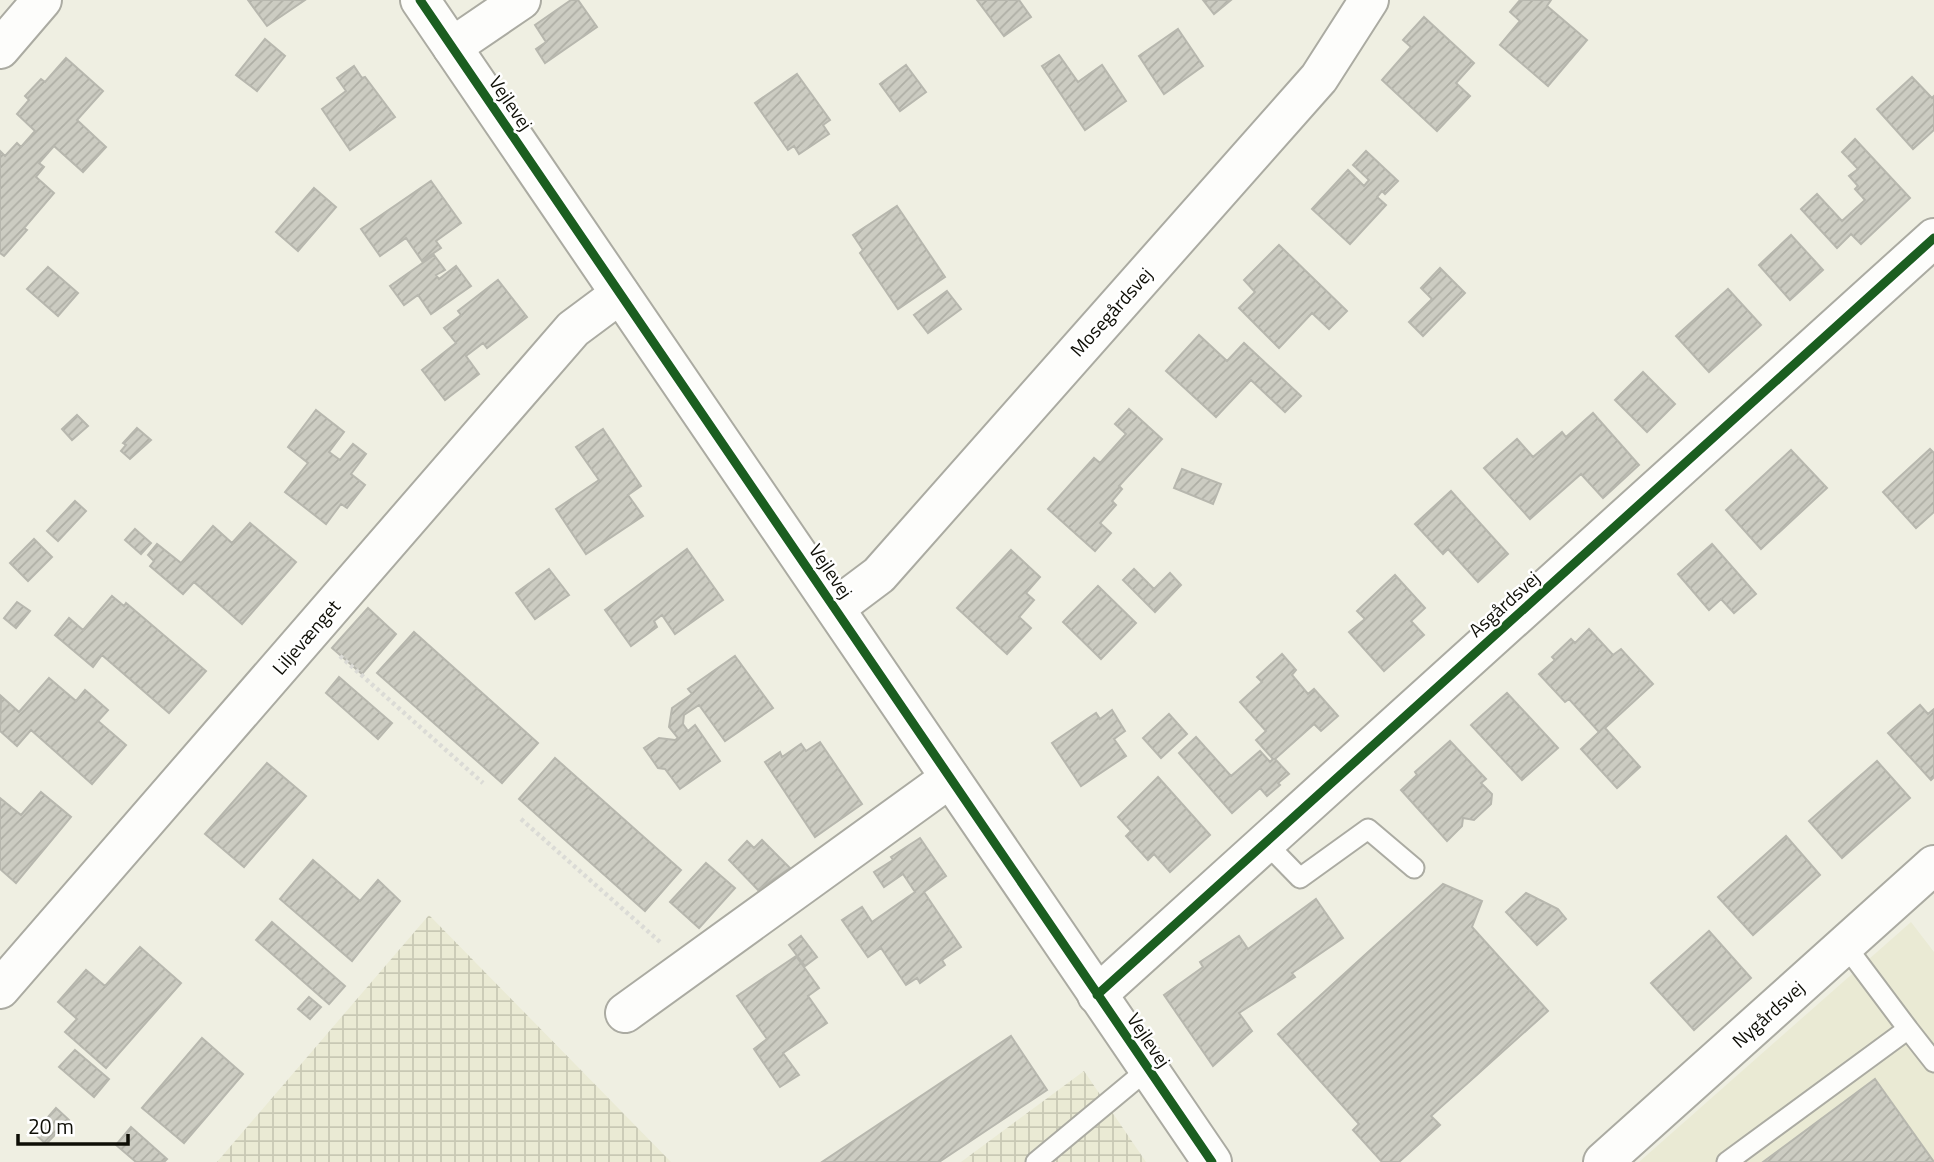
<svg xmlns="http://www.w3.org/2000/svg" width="1934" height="1162" font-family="'Titillium Web',sans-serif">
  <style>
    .built { fill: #eaead4 }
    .industrial { fill: url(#industrial-grid) }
    .building { fill: url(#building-hatch); stroke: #b7b7ae; stroke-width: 2 }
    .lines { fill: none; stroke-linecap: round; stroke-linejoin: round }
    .service-casing { stroke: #ababa2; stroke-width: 23 }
    .minor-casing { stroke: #ababa2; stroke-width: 42 }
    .tertiary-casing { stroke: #ababa2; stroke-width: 42 }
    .path { stroke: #dbdbd6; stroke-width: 4.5; stroke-dasharray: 3.5 3.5; stroke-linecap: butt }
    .service { stroke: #fdfdfb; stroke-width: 19 }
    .minor { stroke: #fdfdfb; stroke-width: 38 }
    .tertiary { stroke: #fdfdfb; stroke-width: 38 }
    .cycleway-casing { stroke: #fff; stroke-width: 13 }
    .cycleway { stroke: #1b5e20; stroke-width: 9 }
    .labels { text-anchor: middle; stroke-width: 5; stroke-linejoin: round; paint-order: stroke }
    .street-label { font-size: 19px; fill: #0e0e06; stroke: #fff }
  </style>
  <defs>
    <pattern id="industrial-grid" width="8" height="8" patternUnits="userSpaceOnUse" patternTransform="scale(1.75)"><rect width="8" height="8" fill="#eaead4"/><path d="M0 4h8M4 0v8" fill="none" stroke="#c8c8b4"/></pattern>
    <pattern id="building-hatch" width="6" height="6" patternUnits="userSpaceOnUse" patternTransform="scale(1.75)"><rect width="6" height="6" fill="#ccccc2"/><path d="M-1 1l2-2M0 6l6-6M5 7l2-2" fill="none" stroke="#aeaea5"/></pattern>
  </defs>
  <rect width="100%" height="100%" fill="#efefe2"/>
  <!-- built -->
  <path class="built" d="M 1911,922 L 1934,952 L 1934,1162 L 1639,1162 Z"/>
  <!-- industrial -->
  <path class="industrial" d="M 429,915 L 671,1162 L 217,1162 Z
    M 1084,1071 L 1146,1162 L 961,1162 Z"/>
  <!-- building -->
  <path class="building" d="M 248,0 L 305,0 L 267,26 Z
    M 571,0 L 578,0 L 597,27 L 545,63 L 536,49 L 546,42 L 535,25 Z
    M 977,0 L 1019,0 L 1031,17 L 1004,36 Z
    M 1203,0 L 1231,0 L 1214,14 Z
    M 1520,0 L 1551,0 L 1547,6 L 1587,40 L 1548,86 L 1500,45 L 1520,21 L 1510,12 Z
    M 1424,17 L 1474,63 L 1456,83 L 1470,96 L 1437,131 L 1382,80 L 1411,47 L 1403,40 Z
    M 1178,29 L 1203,66 L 1164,94 L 1139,56 Z
    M 265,39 L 285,56 L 257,91 L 236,75 Z
    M 1059,55 L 1078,82 L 1102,65 L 1126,101 L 1085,130 L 1042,66 Z
    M 66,58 L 103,91 L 77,120 L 106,147 L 83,172 L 54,146 L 39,163 L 44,167 L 36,177 L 54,193 L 24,228 L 27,230 L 4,256 L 0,253 L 0,151 L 5,156 L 17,143 L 21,147 L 35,131 L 17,114 L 29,100 L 25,96 L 41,79 L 45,82 Z
    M 906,65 L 926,92 L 900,111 L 880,84 Z
    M 354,66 L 362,78 L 365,77 L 395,117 L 350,150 L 322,109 L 346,91 L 337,78 Z
    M 797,74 L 830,120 L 823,125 L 829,134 L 799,154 L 794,146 L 788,150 L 755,103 Z
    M 1912,77 L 1932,98 L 1934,96 L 1934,130 L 1913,149 L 1877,109 Z
    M 1855,139 L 1910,198 L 1861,244 L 1851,234 L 1837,248 L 1801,209 L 1817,194 L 1842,221 L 1865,200 L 1855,189 L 1858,186 L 1849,176 L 1858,169 L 1842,152 Z
    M 1366,151 L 1398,181 L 1385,194 L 1382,191 L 1377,197 L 1386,205 L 1350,244 L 1312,209 L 1348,170 L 1364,186 L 1369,180 L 1353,165 Z
    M 431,181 L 461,223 L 436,241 L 441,248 L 422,261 L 406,238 L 380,256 L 361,229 Z
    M 314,188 L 336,207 L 298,251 L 276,232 Z
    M 897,206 L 945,277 L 898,309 L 860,253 L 863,250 L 853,235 Z
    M 1791,235 L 1823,270 L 1790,300 L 1759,265 Z
    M 1279,245 L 1347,311 L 1329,329 L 1312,313 L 1279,348 L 1239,308 L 1255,292 L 1244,280 Z
    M 434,255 L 445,270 L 436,275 L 439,279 L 456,266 L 471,286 L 431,314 L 418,295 L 404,305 L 390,286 Z
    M 48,267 L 78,293 L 58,316 L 27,289 Z
    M 1440,268 L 1465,293 L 1423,336 L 1409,322 L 1432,299 L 1421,288 Z
    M 498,280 L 527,317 L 487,348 L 483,343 L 466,356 L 479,374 L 445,400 L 422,370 L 456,343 L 444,328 L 461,315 L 458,311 Z
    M 1728,289 L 1761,325 L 1709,372 L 1676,336 Z
    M 947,291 L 961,309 L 928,333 L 914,315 Z
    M 1199,335 L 1227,361 L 1244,343 L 1301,396 L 1285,412 L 1251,380 L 1216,417 L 1166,371 Z
    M 1643,372 L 1675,404 L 1647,432 L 1615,400 Z
    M 1129,409 L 1162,439 L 1119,486 L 1122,489 L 1112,501 L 1116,505 L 1100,523 L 1111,533 L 1095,551 L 1048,509 L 1094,458 L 1100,463 L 1126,434 L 1115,424 Z
    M 316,410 L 344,432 L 329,452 L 340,460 L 353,444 L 366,454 L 351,474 L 365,485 L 347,508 L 341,504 L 326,524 L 285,492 L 308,463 L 288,447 Z
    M 1593,413 L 1639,465 L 1603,498 L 1581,474 L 1530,519 L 1484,468 L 1517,439 L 1533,457 L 1562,432 L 1566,437 Z
    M 77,415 L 88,426 L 72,440 L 62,429 Z
    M 137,428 L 151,440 L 130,459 L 121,451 L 126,445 L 123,443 Z
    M 603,429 L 641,486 L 628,495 L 643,516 L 586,554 L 556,509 L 599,480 L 576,447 Z
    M 1930,449 L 1934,453 L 1934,512 L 1916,528 L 1883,492 Z
    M 1791,450 L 1827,488 L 1761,549 L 1726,510 Z
    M 1182,469 L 1221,484 L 1213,504 L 1174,488 Z
    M 1451,491 L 1508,554 L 1478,582 L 1448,549 L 1443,554 L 1415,524 Z
    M 75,501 L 86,511 L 58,541 L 47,531 Z
    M 250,523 L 296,562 L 242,624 L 194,582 L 183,594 L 150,566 L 154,561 L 148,555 L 157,544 L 181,563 L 213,526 L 232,543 Z
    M 135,529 L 151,543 L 141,554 L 125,540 Z
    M 34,539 L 52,557 L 28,581 L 10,563 Z
    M 1712,544 L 1756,594 L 1734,613 L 1721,599 L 1709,610 L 1678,574 Z
    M 687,549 L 723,600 L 675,634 L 662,615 L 654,621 L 657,627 L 631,646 L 605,610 Z
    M 1011,550 L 1040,577 L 1026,593 L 1034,600 L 1019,617 L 1031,628 L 1007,654 L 957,608 Z
    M 549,569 L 569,595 L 535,619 L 516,593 Z
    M 1134,569 L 1154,589 L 1170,573 L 1181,585 L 1155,612 L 1123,580 Z
    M 1395,575 L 1425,608 L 1411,621 L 1424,635 L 1384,671 L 1349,632 L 1365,619 L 1357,611 Z
    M 1098,586 L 1136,623 L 1101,659 L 1063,622 Z
    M 112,596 L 124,606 L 126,603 L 206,671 L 169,713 L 102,655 L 93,667 L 55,635 L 69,618 L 83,630 Z
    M 17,602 L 30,611 L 16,628 L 4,618 Z
    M 368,608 L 396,634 L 362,674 L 332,648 Z
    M 1589,629 L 1613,655 L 1621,649 L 1653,684 L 1605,728 L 1640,767 L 1617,788 L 1581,749 L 1599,732 L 1569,699 L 1565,702 L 1539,674 L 1555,660 L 1552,657 L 1571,639 L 1575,643 Z
    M 414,632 L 538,743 L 502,783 L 377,673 Z
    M 1282,654 L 1296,670 L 1292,675 L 1308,694 L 1314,689 L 1338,716 L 1321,731 L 1314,724 L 1275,759 L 1289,774 L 1278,783 L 1280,785 L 1267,796 L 1260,788 L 1232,813 L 1179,753 L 1196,737 L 1231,776 L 1260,751 L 1270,762 L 1273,759 L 1256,740 L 1266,731 L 1240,702 L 1262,682 L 1257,677 Z
    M 735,656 L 773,708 L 725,741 L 699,705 L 684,715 L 683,724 L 688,731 L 695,725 L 720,761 L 680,789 L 665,769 L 658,768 L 644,748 L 659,738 L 675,740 L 678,738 L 669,727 L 672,708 L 692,694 L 688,689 Z
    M 339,677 L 392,723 L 378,739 L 326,693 Z
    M 49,678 L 76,701 L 85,690 L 108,710 L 98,721 L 126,745 L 92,784 L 31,730 L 17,746 L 0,731 L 1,696 L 19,712 Z
    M 1507,693 L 1558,748 L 1522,780 L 1471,725 Z
    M 1920,705 L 1928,714 L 1934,709 L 1934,777 L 1931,780 L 1888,733 Z
    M 1112,710 L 1125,731 L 1114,739 L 1126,756 L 1081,786 L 1052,743 L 1096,713 L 1100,719 Z
    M 1169,714 L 1187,734 L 1161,758 L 1143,738 Z
    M 1450,741 L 1486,779 L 1481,783 L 1492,794 L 1491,804 L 1474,820 L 1463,818 L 1462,826 L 1447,841 L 1401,790 L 1417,775 L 1415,772 Z
    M 820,742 L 862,804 L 815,837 L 765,762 L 780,752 L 782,757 L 801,744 L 806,751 Z
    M 555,758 L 681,870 L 645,911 L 519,799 Z
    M 1877,761 L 1910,798 L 1842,858 L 1809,821 Z
    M 267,763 L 306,796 L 244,867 L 205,834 Z
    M 1158,777 L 1210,835 L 1170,872 L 1154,854 L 1148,860 L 1126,836 L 1131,831 L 1118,817 Z
    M 41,792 L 71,817 L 16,883 L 0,869 L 0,798 L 21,815 Z
    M 1786,836 L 1820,875 L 1753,935 L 1718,897 Z
    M 920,838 L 946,876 L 924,892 L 961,947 L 942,960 L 945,965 L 920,983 L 917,978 L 906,985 L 881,948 L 868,957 L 842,920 L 862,907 L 872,922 L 915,892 L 903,874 L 884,887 L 874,872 L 893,860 L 891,857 Z
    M 762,840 L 790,868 L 758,890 L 729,860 L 747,841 L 754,848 Z
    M 313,860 L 360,901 L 378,880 L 400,901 L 352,961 L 280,899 Z
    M 706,863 L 735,888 L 699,928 L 670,902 Z
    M 1443,884 L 1482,901 L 1472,927 L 1548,1011 L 1431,1116 L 1440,1125 L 1399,1162 L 1382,1162 L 1353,1130 L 1359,1124 L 1278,1034 Z
    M 1526,893 L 1558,909 L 1566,919 L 1537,945 L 1506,912 Z
    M 1316,899 L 1343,938 L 1292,973 L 1295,977 L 1239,1013 L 1252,1031 L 1213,1066 L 1164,995 L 1203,967 L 1200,962 L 1239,936 L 1248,949 Z
    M 272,922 L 345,986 L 329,1004 L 256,940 Z
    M 1709,931 L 1751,978 L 1694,1030 L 1651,983 Z
    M 801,936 L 817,957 L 805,966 L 789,945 Z
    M 140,947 L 181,983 L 106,1068 L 65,1032 L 77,1019 L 58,1002 L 86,970 L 105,986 Z
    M 796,956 L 819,988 L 808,996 L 827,1023 L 783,1053 L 799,1075 L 780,1087 L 754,1049 L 767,1039 L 737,996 Z
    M 309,997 L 321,1007 L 310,1019 L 298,1009 Z
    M 1011,1036 L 1047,1090 L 939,1162 L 822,1162 Z
    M 202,1038 L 243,1074 L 184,1143 L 142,1108 Z
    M 75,1050 L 109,1079 L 94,1097 L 59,1067 Z
    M 1875,1079 L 1934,1162 L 1763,1162 Z
    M 56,1108 L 69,1120 L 46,1144 L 34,1133 Z
    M 131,1127 L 167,1159 L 164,1162 L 136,1162 L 116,1145 Z"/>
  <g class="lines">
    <!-- service casing -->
    <g class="service-casing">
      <path id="service" d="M 1265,842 L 1300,878 L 1368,829 L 1414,868
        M 1908,1029 L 1934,1062
        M 1036,1162 L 1148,1069
        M 1727,1162 L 1908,1029 L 1845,945"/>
    </g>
    <!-- minor casing -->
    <g class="minor-casing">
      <path id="minor" d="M 452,47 L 521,0
        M 0,49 L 42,0
        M 835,608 L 879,575 L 1319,78 L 1369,0
        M 0,989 L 573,329 L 620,294
        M 1097,995 L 1934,238
        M 625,1013 L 950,778
        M 1603,1162 L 1934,865"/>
    </g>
    <!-- tertiary casing -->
    <g class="tertiary-casing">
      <path id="tertiary" d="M 420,0 L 1212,1162"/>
    </g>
    <!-- path -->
    <path class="path" d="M 340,656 L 483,783
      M 521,819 L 660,942"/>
    <!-- service -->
    <use href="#service" class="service"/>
    <!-- minor -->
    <use href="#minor" class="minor"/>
    <!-- tertiary -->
    <use href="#tertiary" class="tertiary"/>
    <!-- cycleway casing -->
    <g class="cycleway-casing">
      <path id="cycleway" d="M 420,0 L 1212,1162
        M 1097,995 L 1934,238"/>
    </g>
    <!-- cycleway -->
    <use href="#cycleway" class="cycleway"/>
  </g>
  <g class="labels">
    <!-- street labels -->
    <g class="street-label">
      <text transform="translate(511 103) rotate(56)" y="7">Vejlevej</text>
      <text transform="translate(1111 312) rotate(-48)" y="7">Mosegårdsvej</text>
      <text transform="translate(831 571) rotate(56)" y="7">Vejlevej</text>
      <text transform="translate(1504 604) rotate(-42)" y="7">Asgårdsvej</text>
      <text transform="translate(306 637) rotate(-49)" y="7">Liljevænget</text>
      <text transform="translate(1768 1014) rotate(-42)" y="7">Nygårdsvej</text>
      <text transform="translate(1149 1040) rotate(56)" y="7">Vejlevej</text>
    </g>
  </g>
  <!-- scale -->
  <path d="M18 1134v10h110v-10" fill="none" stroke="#0e0e06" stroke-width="3.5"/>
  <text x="28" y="1134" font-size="21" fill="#0e0e06" stroke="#ffffff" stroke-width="5" paint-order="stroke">20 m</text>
</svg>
